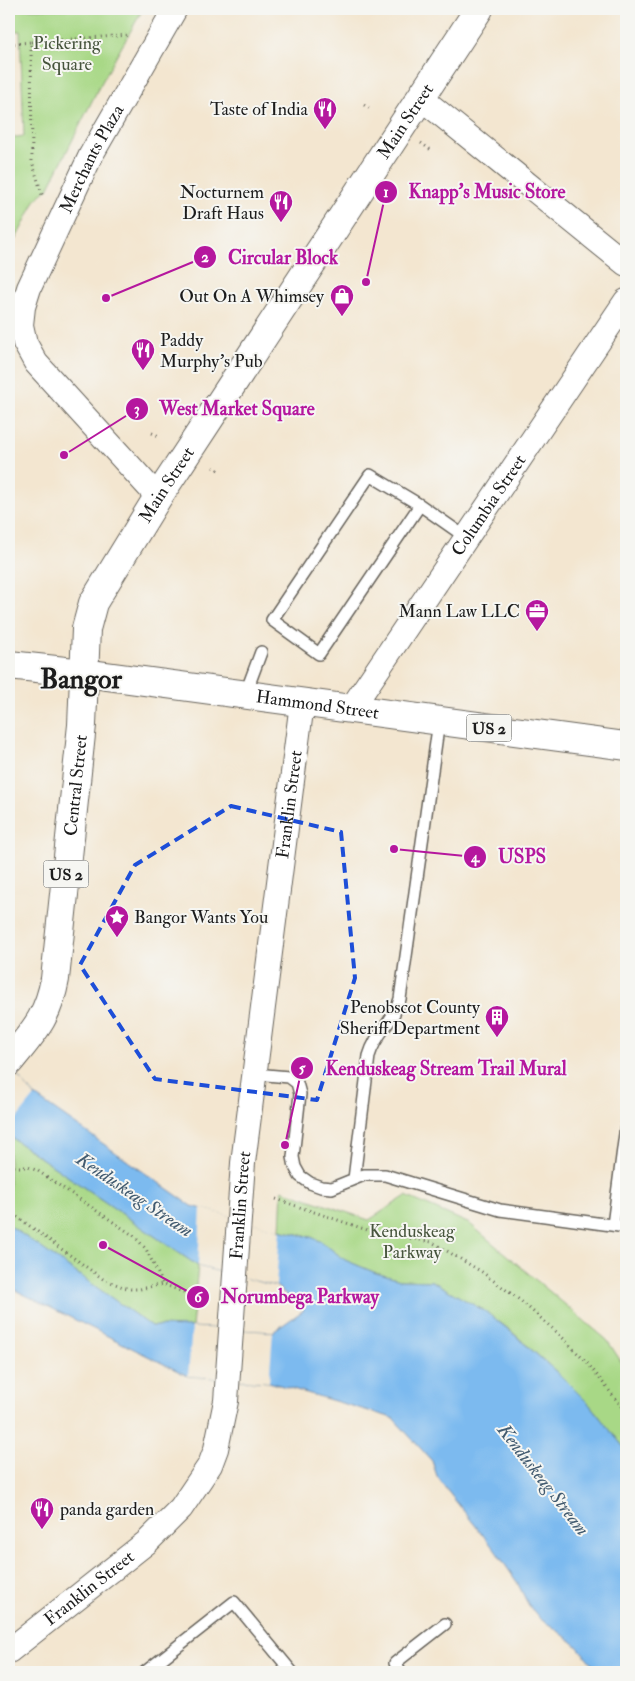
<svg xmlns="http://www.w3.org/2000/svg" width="635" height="1681" font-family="'IM FELL Double Pica',serif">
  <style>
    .green { fill: #a8d886; stroke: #627a51 }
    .water { fill: #7bbaef; stroke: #4c6b86 }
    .pier { fill: #f3e6d0 }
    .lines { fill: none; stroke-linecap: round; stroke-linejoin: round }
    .lane-casing { stroke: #67635b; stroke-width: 14 }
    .street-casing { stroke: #67635b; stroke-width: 26 }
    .primary-casing { stroke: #67635b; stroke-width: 30 }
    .path { stroke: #67635b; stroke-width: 3; stroke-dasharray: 1 4; stroke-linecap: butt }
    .lane { stroke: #fff; stroke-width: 11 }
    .street { stroke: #fff; stroke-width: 24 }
    .primary { stroke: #fff; stroke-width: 28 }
    .marked { fill: none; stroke: #1d4ed8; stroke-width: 4; stroke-dasharray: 10 6; stroke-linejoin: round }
    .labels { text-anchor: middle; stroke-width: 4; stroke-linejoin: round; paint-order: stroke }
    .shield { fill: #f6f6f2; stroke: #5d5d5c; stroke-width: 1 }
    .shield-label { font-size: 16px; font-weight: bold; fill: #1c1c1c }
    .park-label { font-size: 18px; fill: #46543c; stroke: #f6f6f2 }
    .poi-label { font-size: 18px; fill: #1c1c1c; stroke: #f6f6f2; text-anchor: end }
    .street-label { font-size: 18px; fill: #1c1c1c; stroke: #f6f6f2 }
    .water-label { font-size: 19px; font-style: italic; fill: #425b70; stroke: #f6f6f2 }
    .town-label { font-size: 28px; font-weight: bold; fill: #1c1c1c; stroke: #f6f6f2 }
    .leader { fill: none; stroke: #b5179e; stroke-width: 2 }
    .callout-dot { fill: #b5179e; stroke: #f6f6f2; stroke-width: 2 }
    .mark-label { font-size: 15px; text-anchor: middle; font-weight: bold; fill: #fff }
    .callout-label { font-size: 19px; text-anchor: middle; font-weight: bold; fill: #b5179e; stroke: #f6f6f2; stroke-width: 4; stroke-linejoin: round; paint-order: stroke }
  </style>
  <rect width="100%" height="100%" fill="#f6f6f2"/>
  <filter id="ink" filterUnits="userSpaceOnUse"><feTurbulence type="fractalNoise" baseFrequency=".02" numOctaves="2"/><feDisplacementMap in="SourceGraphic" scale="10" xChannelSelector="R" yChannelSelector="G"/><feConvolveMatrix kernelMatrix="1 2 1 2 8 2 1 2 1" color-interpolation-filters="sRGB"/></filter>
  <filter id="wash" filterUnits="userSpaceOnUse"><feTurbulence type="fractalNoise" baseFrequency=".0096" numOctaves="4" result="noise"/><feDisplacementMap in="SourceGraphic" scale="20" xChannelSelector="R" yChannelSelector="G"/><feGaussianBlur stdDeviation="1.12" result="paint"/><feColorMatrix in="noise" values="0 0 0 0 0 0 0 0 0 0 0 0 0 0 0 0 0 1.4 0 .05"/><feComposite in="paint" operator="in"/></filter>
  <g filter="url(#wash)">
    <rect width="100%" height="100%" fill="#f3e6d0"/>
    <!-- green -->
    <path class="green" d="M 9,9 L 143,9 L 98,89 L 48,189 L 36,199 L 16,239 L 9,177 L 9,138 L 24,136 L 20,31 L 9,31 Z
      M 9,1136 L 198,1266 L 192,1327 L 151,1326 L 9,1225 Z
      M 282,1190 L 369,1220 L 406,1196 L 470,1224 L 607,1340 L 626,1369 L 626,1450 L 589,1404 L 561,1376 L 510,1330 L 486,1312 L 432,1281 L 400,1280 L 376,1273 L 345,1260 L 322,1242 L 311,1237 L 280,1230 Z"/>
    <!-- water -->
    <path class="water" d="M 9,1067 L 35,1096 L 192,1206 L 274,1229 L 311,1237 L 322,1242 L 345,1260 L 376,1273 L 400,1280 L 432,1281 L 486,1312 L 509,1330 L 561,1376 L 589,1404 L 626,1450 L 626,1672 L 599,1672 L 576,1645 L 553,1627 L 540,1619 L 528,1604 L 517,1582 L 495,1550 L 446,1489 L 437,1476 L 432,1461 L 393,1418 L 269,1382 L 188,1376 L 9,1287 L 9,1225 L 151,1326 L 192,1327 L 273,1332 L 304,1310 L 276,1286 L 198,1266 L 9,1136 Z"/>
    <!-- pier -->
    <path class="pier" d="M 9,1067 L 35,1096 L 9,1128 Z
      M 201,1208 L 280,1230 L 276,1286 L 198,1266 Z
      M 192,1327 L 273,1332 L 269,1382 L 188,1376 Z"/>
  </g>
  <g filter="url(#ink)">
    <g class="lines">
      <!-- lane casing -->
      <g class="lane-casing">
        <path id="lane" d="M 420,505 L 319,654 L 272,620 L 370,475 L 420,505 L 467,538
          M 245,695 L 261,652
          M 255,1074 L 289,1077 L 297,1083 L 300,1094 L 293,1157 L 295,1167 L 300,1176 L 310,1183 L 321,1187 L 332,1188 L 364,1175 L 385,1175 L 500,1210 L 626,1227
          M 354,1179 L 369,1056 C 376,1032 393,1023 400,999 L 439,721
          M 613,1225 L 626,1126
          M 145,1672 L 234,1602 L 292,1672
          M 401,1672 L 395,1663 L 445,1624"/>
      </g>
      <!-- street casing -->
      <g class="street-casing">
        <g id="street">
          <path d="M 421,98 L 626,264"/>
          <path id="s1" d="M 158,497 L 36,363 L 25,343 L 21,325 L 23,307 L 29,288 L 91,155 L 175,9"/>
          <path id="s2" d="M 351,709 L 626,301"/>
          <path id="s3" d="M 9,1651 L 147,1542 L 181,1508 L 210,1465 L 216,1449 L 226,1401 L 243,1163 L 302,703"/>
        </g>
      </g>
      <!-- primary casing -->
      <g class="primary-casing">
        <g id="primary">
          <path id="s4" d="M 9,665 L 84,673 L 626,746"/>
          <path id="s5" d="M 9,1062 C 33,1032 48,1018 55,979 L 82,725 L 86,629 L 93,603 L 158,497 L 479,9"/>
        </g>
      </g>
      <!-- path -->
      <path class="path" d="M 31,42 L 130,35
        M 9,44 L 31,42 L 32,161 L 43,198
        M 364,105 L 372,110
        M 421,143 L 431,150
        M 152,433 L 159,436
        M 213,467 L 220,471
        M 9,1167 L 28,1167 L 38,1171 L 134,1236 L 146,1249 L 163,1284
        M 276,1199 L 373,1232 L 432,1242 L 482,1272 L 521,1301 L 560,1335 L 589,1365 L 626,1412
        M 9,1211 L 103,1279 L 123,1287 L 131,1289 L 140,1289 L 163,1284 L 200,1299"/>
      <!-- lane -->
      <use href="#lane" class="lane"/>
      <!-- street -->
      <use href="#street" class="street"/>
      <!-- primary -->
      <use href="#primary" class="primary"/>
    </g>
  </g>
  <!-- marked area -->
  <path class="marked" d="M 231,806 L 341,832 L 355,978 L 317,1100 L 155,1079 L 80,965 L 135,865 Z"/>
  <!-- icons -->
  <defs>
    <g id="restaurant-pin" transform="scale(1.25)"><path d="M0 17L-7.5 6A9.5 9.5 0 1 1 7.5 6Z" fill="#b5179e" stroke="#f6f6f2"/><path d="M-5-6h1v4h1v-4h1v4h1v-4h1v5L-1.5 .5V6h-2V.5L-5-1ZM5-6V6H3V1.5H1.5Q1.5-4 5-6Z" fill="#fff"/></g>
    <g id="shop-pin" transform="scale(1.25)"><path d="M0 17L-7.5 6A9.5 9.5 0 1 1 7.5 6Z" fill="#b5179e" stroke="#f6f6f2"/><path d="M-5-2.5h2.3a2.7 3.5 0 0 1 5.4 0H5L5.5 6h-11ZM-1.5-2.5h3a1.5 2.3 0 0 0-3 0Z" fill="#fff"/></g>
    <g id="office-pin" transform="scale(1.25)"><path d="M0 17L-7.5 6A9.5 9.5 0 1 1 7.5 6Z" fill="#b5179e" stroke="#f6f6f2"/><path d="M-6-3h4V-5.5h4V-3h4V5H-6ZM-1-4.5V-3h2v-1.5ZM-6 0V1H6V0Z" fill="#fff"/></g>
    <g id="sight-pin" transform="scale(1.25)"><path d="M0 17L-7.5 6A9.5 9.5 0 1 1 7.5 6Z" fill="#b5179e" stroke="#f6f6f2"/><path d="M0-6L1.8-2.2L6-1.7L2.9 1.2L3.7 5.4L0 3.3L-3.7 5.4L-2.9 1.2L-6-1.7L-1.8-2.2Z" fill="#fff"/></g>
    <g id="building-pin" transform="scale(1.25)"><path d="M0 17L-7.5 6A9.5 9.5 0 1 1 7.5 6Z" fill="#b5179e" stroke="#f6f6f2"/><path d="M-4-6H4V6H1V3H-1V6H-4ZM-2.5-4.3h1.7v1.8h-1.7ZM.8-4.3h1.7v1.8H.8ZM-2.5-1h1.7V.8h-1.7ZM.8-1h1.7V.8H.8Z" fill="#fff"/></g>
  </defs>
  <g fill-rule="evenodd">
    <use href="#restaurant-pin" x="325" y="109"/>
    <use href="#restaurant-pin" x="281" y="202"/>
    <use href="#shop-pin" x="342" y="296"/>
    <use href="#restaurant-pin" x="143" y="350"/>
    <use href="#office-pin" x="537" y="611"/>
    <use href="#sight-pin" x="117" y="917"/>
    <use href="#building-pin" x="497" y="1017"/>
    <use href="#restaurant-pin" x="42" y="1509"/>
  </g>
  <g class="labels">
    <!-- shield labels -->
    <g class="shield">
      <rect x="466.5" y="714.5" width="45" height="27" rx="4"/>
      <rect x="43.5" y="860.5" width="45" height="27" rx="4"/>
    </g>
    <g class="shield-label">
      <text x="489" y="734">US 2</text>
      <text x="66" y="880">US 2</text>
    </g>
    <!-- park labels -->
    <g class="park-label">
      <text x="67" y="49">Pickering<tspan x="67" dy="21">Square</tspan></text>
      <text x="412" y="1237">Kenduskeag<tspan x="412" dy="21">Parkway</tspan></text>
    </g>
    <!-- poi labels -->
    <g class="poi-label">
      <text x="308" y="115">Taste of India</text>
      <text x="264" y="198">Nocturnem<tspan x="264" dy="21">Draft Haus</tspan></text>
      <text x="324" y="302">Out On A Whimsey</text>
      <text x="160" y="346" text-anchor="start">Paddy<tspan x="160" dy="21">Murphy's Pub</tspan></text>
      <text x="520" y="617">Mann Law LLC</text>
      <text x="134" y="923" text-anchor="start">Bangor Wants You</text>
      <text x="480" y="1013">Penobscot County<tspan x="480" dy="21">Sheriff Department</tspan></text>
      <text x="60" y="1515" text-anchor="start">panda garden</text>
    </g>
    <!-- street labels -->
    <g class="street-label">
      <text dy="6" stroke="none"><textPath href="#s5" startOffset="1049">Main Street</textPath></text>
      <text dy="6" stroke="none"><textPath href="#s1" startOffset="404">Merchants Plaza</textPath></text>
      <text dy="6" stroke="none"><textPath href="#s5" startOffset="614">Main Street</textPath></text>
      <text dy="6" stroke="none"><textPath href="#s2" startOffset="246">Columbia Street</textPath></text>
      <text dy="6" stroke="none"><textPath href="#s4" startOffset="311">Hammond Street</textPath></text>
      <text dy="6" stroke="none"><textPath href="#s5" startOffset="291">Central Street</textPath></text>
      <text dy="6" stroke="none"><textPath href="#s3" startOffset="942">Franklin Street</textPath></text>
      <text dy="6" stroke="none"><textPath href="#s3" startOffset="538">Franklin Street</textPath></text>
      <text dy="6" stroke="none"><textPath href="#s3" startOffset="102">Franklin Street</textPath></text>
    </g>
    <!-- water labels -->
    <g class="water-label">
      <text transform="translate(135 1194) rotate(34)" y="7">Kenduskeag Stream</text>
      <text transform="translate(544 1479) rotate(52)" y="7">Kenduskeag Stream</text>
    </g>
    <!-- town labels -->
    <g class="town-label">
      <text x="81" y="688">Bangor</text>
    </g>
  </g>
  <!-- callouts -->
  <path class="leader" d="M366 282L386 192M106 298L205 257M64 455L137 409M394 849L475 857M285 1145L302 1068M103 1245L198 1297"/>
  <g class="callout-dot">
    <circle cx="366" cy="282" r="5"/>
    <circle cx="106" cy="298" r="5"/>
    <circle cx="64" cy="455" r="5"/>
    <circle cx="394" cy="849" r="5"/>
    <circle cx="285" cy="1145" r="5"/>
    <circle cx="103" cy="1245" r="5"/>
    <circle cx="386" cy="192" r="12"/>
    <circle cx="205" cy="257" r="12"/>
    <circle cx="137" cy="409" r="12"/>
    <circle cx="475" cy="857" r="12"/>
    <circle cx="302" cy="1068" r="12"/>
    <circle cx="198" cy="1297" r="12"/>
  </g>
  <g class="mark-label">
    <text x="386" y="197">1</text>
    <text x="205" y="262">2</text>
    <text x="137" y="414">3</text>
    <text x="475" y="862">4</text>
    <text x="302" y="1073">5</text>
    <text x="198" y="1302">6</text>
  </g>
  <g class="callout-label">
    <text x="487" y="198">Knapp's Music Store</text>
    <text x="283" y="264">Circular Block</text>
    <text x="237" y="415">West Market Square</text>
    <text x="522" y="863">USPS</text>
    <text x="446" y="1075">Kenduskeag Stream Trail Mural</text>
    <text x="300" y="1303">Norumbega Parkway</text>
  </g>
  <!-- margin -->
  <rect width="635" height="1681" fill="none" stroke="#f6f6f2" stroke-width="30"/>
</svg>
